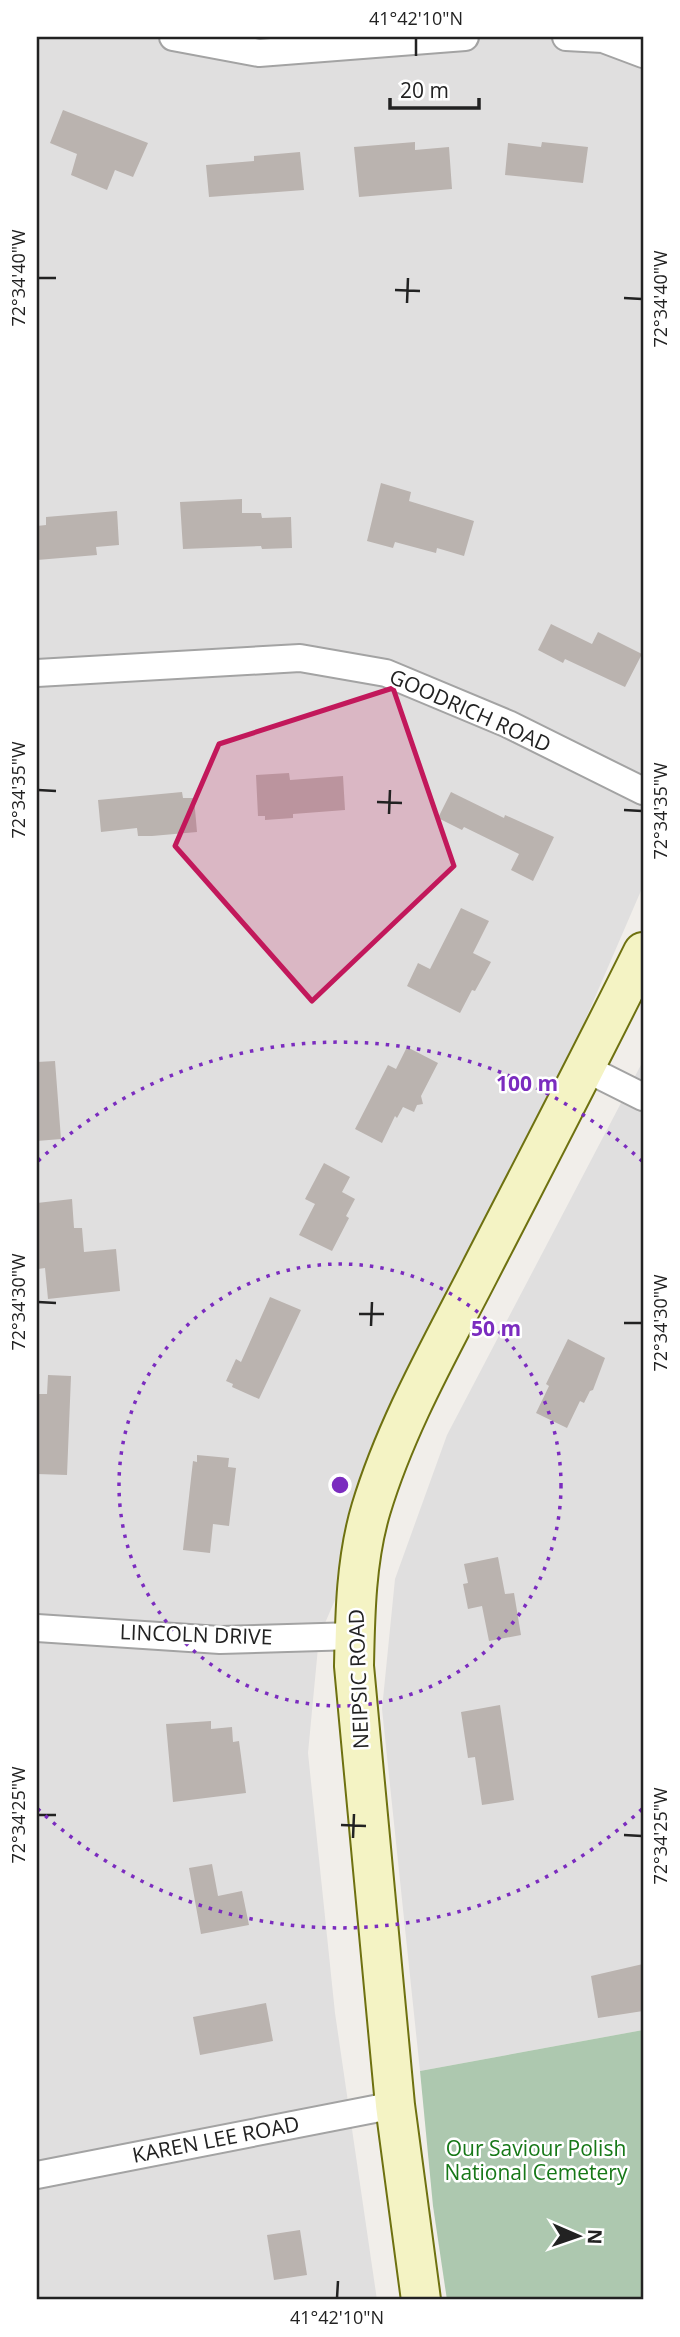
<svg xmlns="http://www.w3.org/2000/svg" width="680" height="2337" font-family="'Open Sans',sans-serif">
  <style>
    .residential { fill: #e0dfdf }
    .cemetery { fill: #adc8af }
    .building { fill: #bab3af }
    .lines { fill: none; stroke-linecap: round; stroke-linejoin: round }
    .street-casing { stroke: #a3a3a3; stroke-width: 30 }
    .secondary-casing { stroke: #6e7110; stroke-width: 42 }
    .street { stroke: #fff; stroke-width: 26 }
    .secondary { stroke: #f4f3c4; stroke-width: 38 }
    .marked { fill: #c2185b; fill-opacity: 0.2; stroke: #c2185b; stroke-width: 5; stroke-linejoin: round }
    .ticks { fill: none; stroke: #222; stroke-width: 2.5 }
    .ring { fill: none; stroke: #7b2cbf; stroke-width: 3.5; stroke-dasharray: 3.5 7 }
    .labels { text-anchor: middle; stroke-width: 5; stroke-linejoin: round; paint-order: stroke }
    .street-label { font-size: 21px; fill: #222; stroke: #fff }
    .park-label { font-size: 21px; fill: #177818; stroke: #fff }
    .centre { fill: #7b2cbf; stroke: #fff; stroke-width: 3.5 }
    .ring-label { font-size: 21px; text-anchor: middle; font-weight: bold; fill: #7b2cbf; stroke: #fff; stroke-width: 5; stroke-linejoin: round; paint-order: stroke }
    .neatline { fill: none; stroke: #222; stroke-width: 2.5 }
    .ticks-label { font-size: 18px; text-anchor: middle; fill: #222 }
  </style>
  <rect width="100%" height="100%" fill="#f1eeea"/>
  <!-- residential -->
  <path class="residential" d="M 37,37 L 643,37 L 643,886 L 319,1637 L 308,1753 L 335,2013 L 377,2300 L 37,2300 Z
    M 643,1061 L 643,2030 L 420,2071 L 382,1709 L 395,1579 L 447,1435 Z"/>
  <!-- cemetery -->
  <path class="cemetery" d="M 643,2030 L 643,2300 L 447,2300 L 433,2206 L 420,2071 Z"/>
  <!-- building -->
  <path class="building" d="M 63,110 L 148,143 L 133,177 L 115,170 L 107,190 L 71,175 L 77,154 L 50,143 Z
    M 415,142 L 415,150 L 449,147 L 452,189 L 359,197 L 354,147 Z
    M 542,142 L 588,147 L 583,183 L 505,175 L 508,143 L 541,147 Z
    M 300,152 L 304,190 L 209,197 L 206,165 L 254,161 L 254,156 Z
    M 381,483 L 411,492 L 409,501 L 474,521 L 464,556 L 437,548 L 436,553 L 395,542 L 393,548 L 367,541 Z
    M 242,499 L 242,513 L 261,513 L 262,518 L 291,517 L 292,548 L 262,549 L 261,546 L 183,549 L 180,502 Z
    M 117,511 L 119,545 L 96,547 L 97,555 L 37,560 L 37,526 L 46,525 L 46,517 Z
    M 551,624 L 592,644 L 598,632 L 642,654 L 625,687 L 565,659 L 563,663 L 538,650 Z
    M 289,773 L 290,780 L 343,776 L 345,810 L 293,814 L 293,818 L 265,820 L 265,816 L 258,816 L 256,775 Z
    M 182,792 L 183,798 L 194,798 L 197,832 L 152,836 L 138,836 L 137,828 L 101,832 L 98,800 Z
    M 451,792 L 504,818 L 505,815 L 554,837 L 533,881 L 511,870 L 519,854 L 464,827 L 462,830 L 438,818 Z
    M 461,908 L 489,921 L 473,953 L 491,962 L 475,991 L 472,990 L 460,1013 L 407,986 L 418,963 L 430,969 Z
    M 407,1047 L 438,1063 L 421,1096 L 423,1104 L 417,1105 L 414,1112 L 403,1107 L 397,1118 L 395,1116 L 382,1143 L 355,1129 L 388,1065 L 396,1069 Z
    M 55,1061 L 61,1139 L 37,1141 L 37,1062 Z
    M 324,1163 L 350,1177 L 342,1192 L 355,1199 L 346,1216 L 349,1218 L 332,1251 L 299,1235 L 315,1204 L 305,1199 Z
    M 72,1199 L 74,1228 L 82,1228 L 84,1252 L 116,1249 L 120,1291 L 48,1299 L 45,1268 L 38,1269 L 37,1203 Z
    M 270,1297 L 301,1310 L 259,1399 L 232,1387 L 233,1384 L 226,1381 L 236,1359 L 241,1362 Z
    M 568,1339 L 605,1358 L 593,1390 L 590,1391 L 584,1403 L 580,1401 L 567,1428 L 536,1413 L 549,1386 L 546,1384 Z
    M 48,1375 L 71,1376 L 67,1475 L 37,1474 L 37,1394 L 47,1394 Z
    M 197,1455 L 229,1458 L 228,1467 L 236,1468 L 229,1526 L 213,1524 L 210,1553 L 183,1550 L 193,1461 L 197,1462 Z
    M 498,1557 L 505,1594 L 514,1593 L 521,1635 L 489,1641 L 482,1606 L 468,1609 L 463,1584 L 468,1583 L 464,1564 Z
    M 500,1705 L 514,1800 L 482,1805 L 475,1757 L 468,1758 L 461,1712 Z
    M 211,1721 L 211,1729 L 232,1727 L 233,1742 L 239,1741 L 246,1793 L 173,1802 L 166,1724 Z
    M 212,1864 L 218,1896 L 242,1891 L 249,1925 L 201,1934 L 189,1868 Z
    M 643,1964 L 643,2011 L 598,2018 L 591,1976 Z
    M 266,2003 L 273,2041 L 200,2055 L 193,2017 Z
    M 300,2230 L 307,2275 L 274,2280 L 267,2235 Z"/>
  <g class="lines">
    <!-- street casing -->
    <g class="street-casing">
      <path id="street" d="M 173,37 L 259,53 L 465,37
        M 566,37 L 603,39 L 643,54
        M 37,673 L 300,658 L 386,673 L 508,724 L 643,791
        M 585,1068 L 643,1097
        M 37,1628 L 220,1640 L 355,1636
        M 37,2175 L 395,2105"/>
    </g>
    <!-- secondary casing -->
    <g class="secondary-casing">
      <path id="secondary" d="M 421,2300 L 395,2105 L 354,1666 C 355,1614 356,1559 371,1509 C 396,1426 440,1349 479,1273 C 534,1166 590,1059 643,952"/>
    </g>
    <!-- street -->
    <use href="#street" class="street"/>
    <!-- secondary -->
    <use href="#secondary" class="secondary"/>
  </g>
  <!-- marked area -->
  <path class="marked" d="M 393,688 L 454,866 L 312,1001 L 175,846 L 219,744 Z"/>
  <!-- ticks -->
  <path class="ticks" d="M 416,56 L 416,38M 38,278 L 56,278M 395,290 L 420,291M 624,298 L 642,299M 407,303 L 408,278M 38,790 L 56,791M 377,802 L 402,803M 624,810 L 642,811M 389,814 L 390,790M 38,1302 L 56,1303M 359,1314 L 384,1314M 624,1323 L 642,1323M 371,1326 L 372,1302M 38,1815 L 56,1815M 341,1825 L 366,1826M 624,1835 L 642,1836M 353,1838 L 354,1814M 337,2298 L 338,2281"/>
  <!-- distance rings -->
  <g class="ring">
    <circle cx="340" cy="1485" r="221"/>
    <path d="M642 1809A443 443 0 0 1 38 1809M38 1161A443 443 0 0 1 642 1161"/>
  </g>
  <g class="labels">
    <!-- street labels -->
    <g class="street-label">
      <text transform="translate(470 711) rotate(24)" y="7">GOODRICH ROAD</text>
      <text transform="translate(196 1635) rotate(2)" y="7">LINCOLN DRIVE</text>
      <text transform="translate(359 1679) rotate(-92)" y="7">NEIPSIC ROAD</text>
      <text transform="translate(216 2140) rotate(-11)" y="7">KAREN LEE ROAD</text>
    </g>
    <!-- park labels -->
    <g class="park-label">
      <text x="536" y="2156">Our Saviour Polish<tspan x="536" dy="24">National Cemetery</tspan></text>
    </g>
  </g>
  <circle cx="340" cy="1485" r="10" class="centre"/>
  <g class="ring-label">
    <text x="527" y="1091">100 m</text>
    <text x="496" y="1336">50 m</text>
  </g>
  <!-- border -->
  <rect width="680" height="2337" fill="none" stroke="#ffffff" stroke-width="77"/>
  <!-- north arrow -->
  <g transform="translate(578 2236) rotate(92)" stroke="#ffffff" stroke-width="5" paint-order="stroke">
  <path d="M0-5L12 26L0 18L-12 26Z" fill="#222222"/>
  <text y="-10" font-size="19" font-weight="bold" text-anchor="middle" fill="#222222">N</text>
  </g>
  <!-- scale -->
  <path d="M390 98v10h89v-10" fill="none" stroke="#222222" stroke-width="3.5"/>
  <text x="400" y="98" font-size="21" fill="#222222" stroke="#ffffff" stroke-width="5" paint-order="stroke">20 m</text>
  <rect x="38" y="38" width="604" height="2260" class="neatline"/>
  <g class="ticks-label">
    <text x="416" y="25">41°42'10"N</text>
    <text transform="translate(19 278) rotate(-90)" y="6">72°34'40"W</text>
    <text transform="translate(661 299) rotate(-90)" y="6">72°34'40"W</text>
    <text transform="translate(19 790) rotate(-90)" y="6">72°34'35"W</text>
    <text transform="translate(661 811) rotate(-90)" y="6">72°34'35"W</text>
    <text transform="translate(19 1302) rotate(-90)" y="6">72°34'30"W</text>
    <text transform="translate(661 1323) rotate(-90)" y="6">72°34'30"W</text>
    <text transform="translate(19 1815) rotate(-90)" y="6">72°34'25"W</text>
    <text transform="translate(661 1836) rotate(-90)" y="6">72°34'25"W</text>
    <text x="337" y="2324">41°42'10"N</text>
  </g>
</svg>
